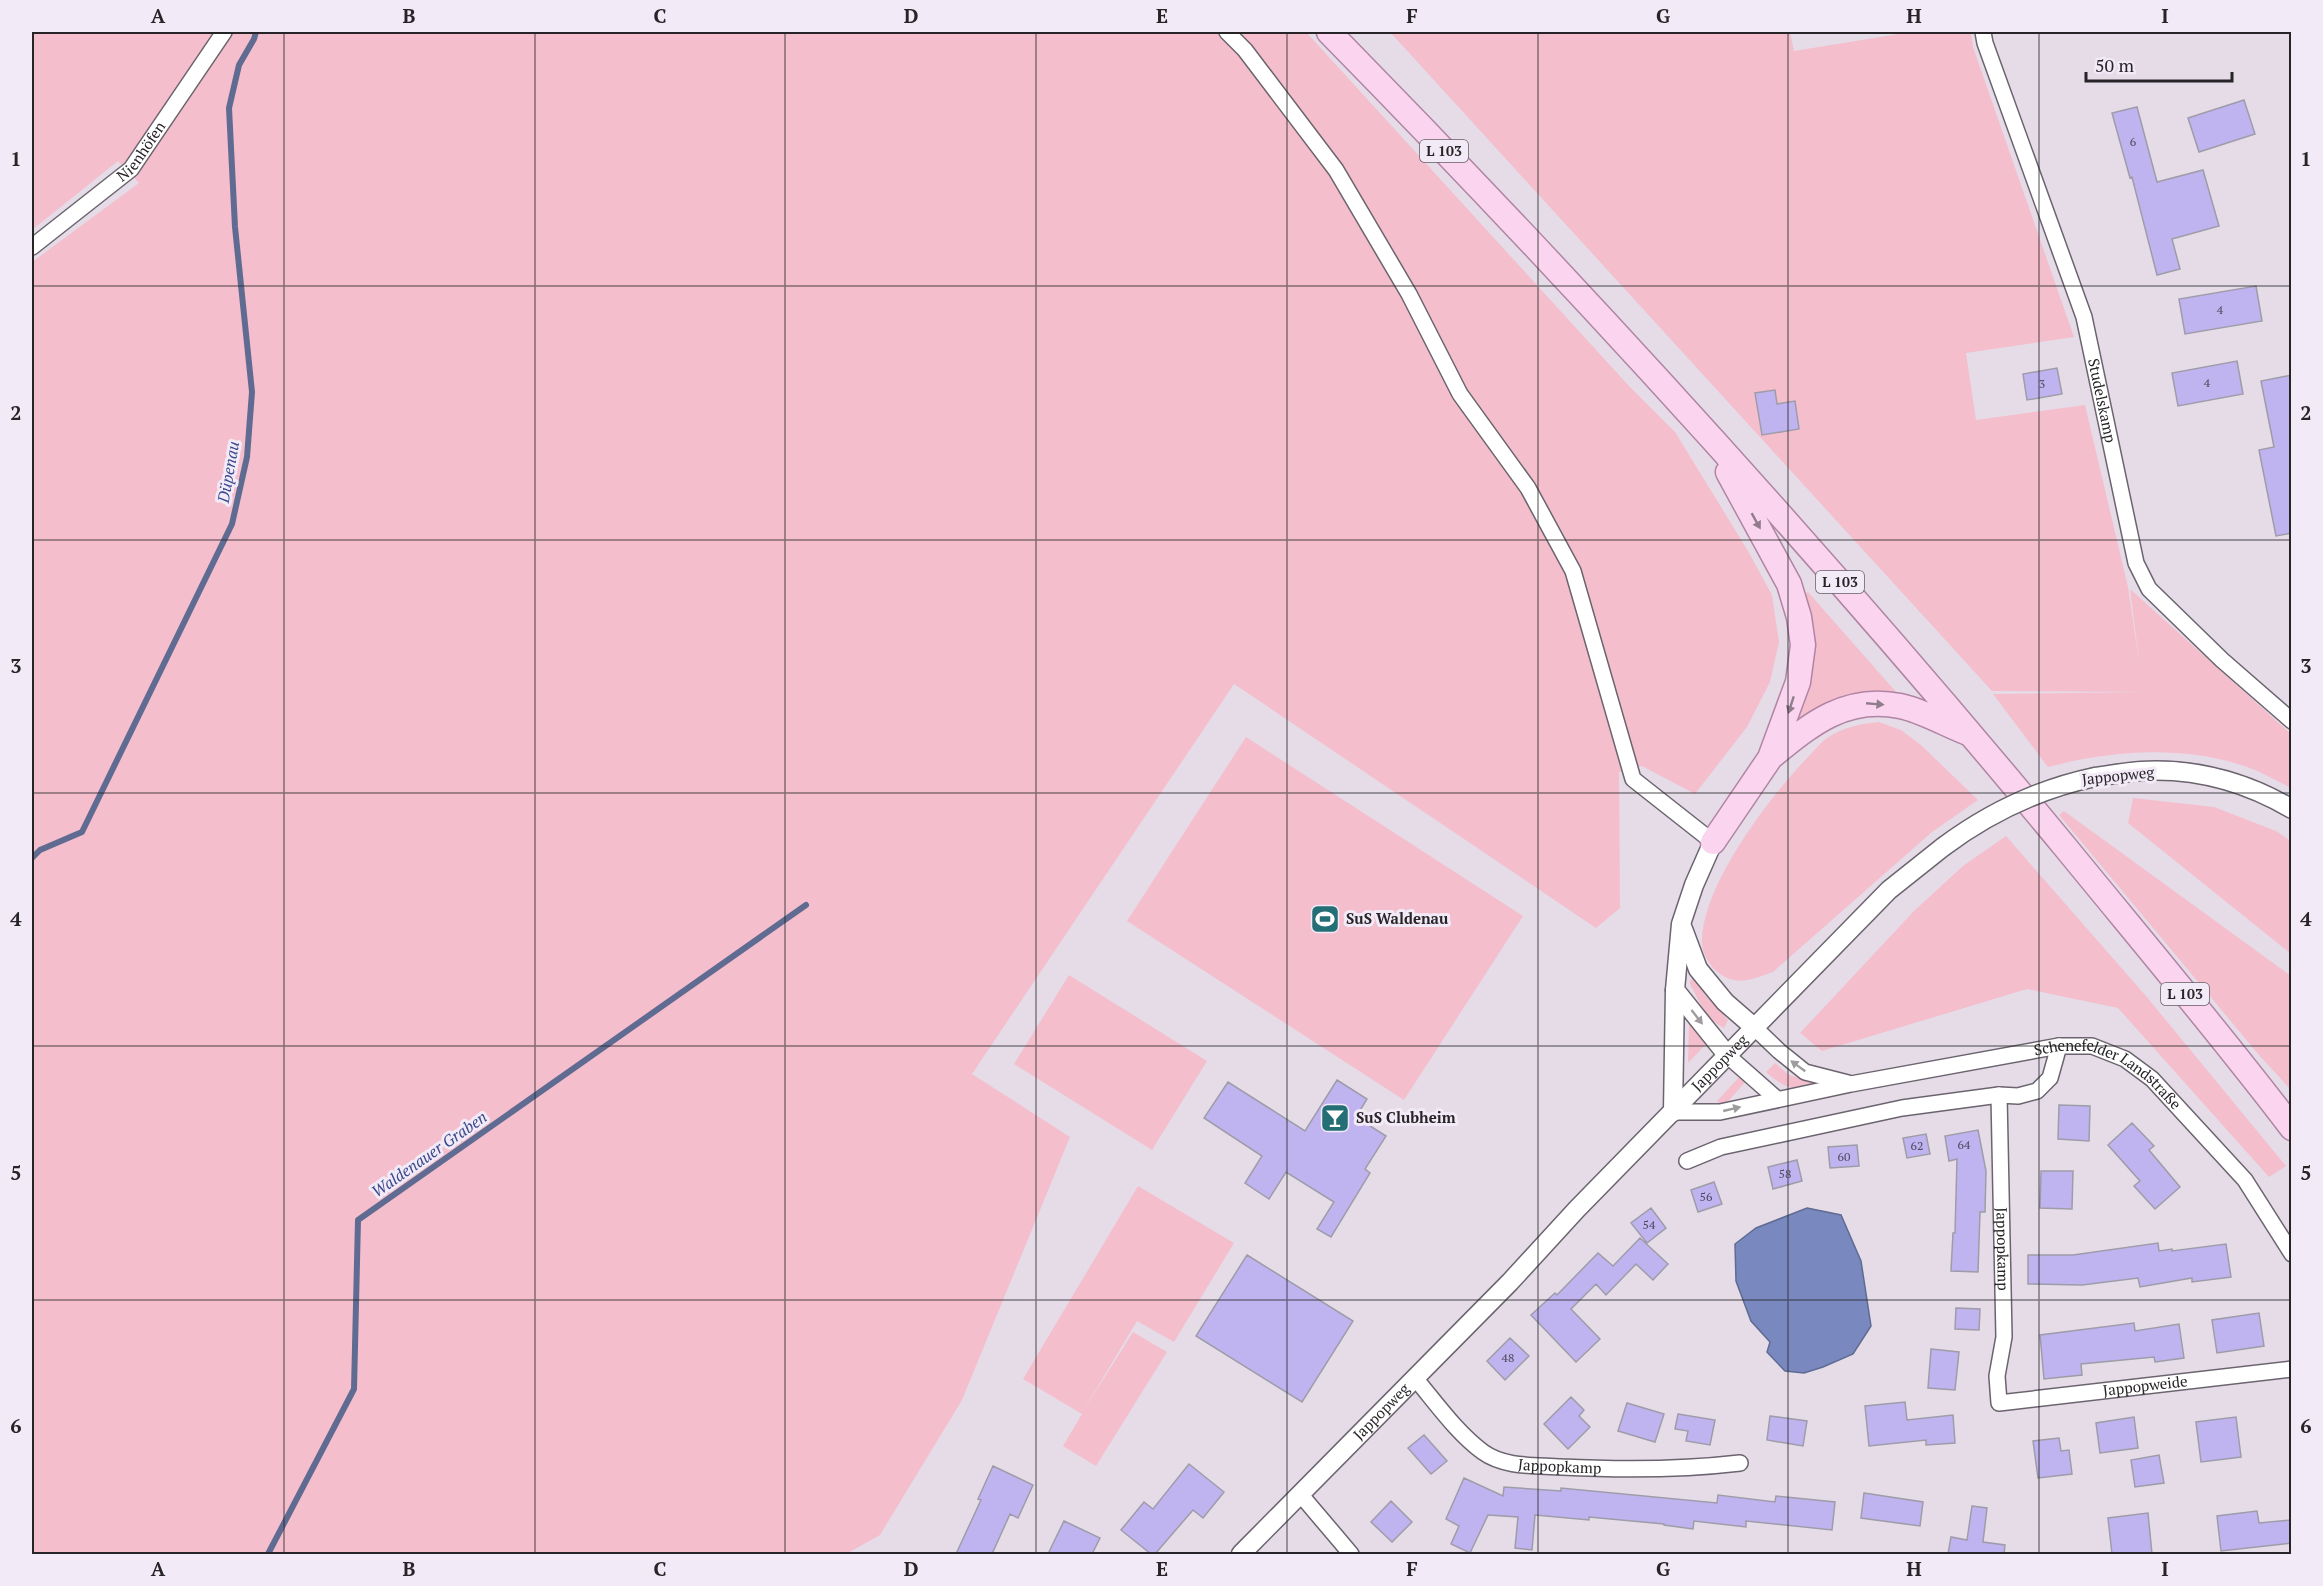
<svg xmlns="http://www.w3.org/2000/svg" width="2323" height="1586" font-family="'PT Serif',serif">
  <style>
    .green { fill: #f4becd }
    .water { fill: #7989c0; stroke: #606b92; stroke-width: 1.5 }
    .lines { fill: none; stroke-linecap: round; stroke-linejoin: round }
    .stream { stroke: #606b92; stroke-width: 6 }
    .building { fill: #c0b4f0; stroke: #9e9ca8; stroke-width: 1.5 }
    .minor-casing { stroke: #6b646f; stroke-width: 18 }
    .tertiary-casing { stroke: #6b646f; stroke-width: 21 }
    .primary-casing { stroke: #b085a3; stroke-width: 27 }
    .minor { stroke: #fff; stroke-width: 15 }
    .tertiary { stroke: #fff; stroke-width: 18 }
    .primary { stroke: #fbd5ef; stroke-width: 24 }
    .tertiary-bridge-casing { stroke: #6b646f; stroke-width: 21; stroke-linecap: butt }
    .tertiary-bridge { stroke: #fff; stroke-width: 18 }
    .oneway { fill: #917c8c }
    .oneway2 { fill: #9e9c9e }
    .grid { fill: none; stroke: #272428; stroke-width: 1.5; stroke-opacity: 0.55 }
    .labels { text-anchor: middle; stroke-width: 6; stroke-linejoin: round; paint-order: stroke }
    .number-label { font-size: 12px; fill: #4d485a }
    .shield { fill: #f2eaf6; stroke: #645f66; stroke-width: 1.5 }
    .shield-label { font-size: 14px; font-weight: bold; fill: #272428 }
    .street-label { font-size: 15px; fill: #272428; stroke: #f2eaf6 }
    .poi-label { font-size: 15px; font-weight: bold; fill: #272428; stroke: #f2eaf6; text-anchor: start }
    .water-label { font-size: 16px; font-style: italic; fill: #39498d; stroke: #f2eaf6 }
    .neatline { fill: none; stroke: #272428; stroke-width: 2 }
    .grid-label { font-size: 20px; text-anchor: middle; font-weight: bold; fill: #272428 }
  </style>
  <rect width="100%" height="100%" fill="#e5dce8"/>
  <!-- green -->
  <path class="green" d="M 32,32 L 1306,32 L 1629,386 L 1675,432 L 1748,551 L 1772,595 L 1779,642 L 1770,682 L 1747,727 L 1695,794 L 1642,766 L 1619,772 L 1620,908 L 1596,928 L 1234,684 L 972,1074 L 1070,1137 L 962,1400 L 880,1535 L 846,1554 L 32,1554 L 32,262 L 139,183 L 118,161 L 32,230 Z
    M 1390,32 L 1790,32 L 1794,51 L 1911,32 L 1971,32 L 1973,47 L 2074,337 L 1966,353 L 1976,420 L 2085,405 L 2128,587 L 2140,668 L 2130,589 L 2291,734 L 2291,788 C 2275,780 2258,770 2241,765 C 2179,745 2110,751 2048,767 L 1993,694 L 2145,692 L 1992,691 Z
    M 1808,592 L 1897,693 C 1851,688 1836,698 1797,721 C 1816,669 1818,648 1805,594 Z
    M 1879,722 L 1901,730 L 1921,745 L 1978,800 L 1932,832 L 1773,972 C 1750,980 1734,988 1714,969 C 1709,964 1702,951 1702,945 C 1699,889 1770,796 1808,757 C 1814,751 1820,743 1827,738 C 1843,727 1860,724 1879,722 Z
    M 1246,737 L 1523,916 L 1404,1100 L 1127,921 Z
    M 2133,798 L 2214,807 L 2276,831 L 2291,841 L 2291,954 L 2128,823 Z
    M 2064,811 L 2291,976 L 2291,1090 L 2259,1055 L 2059,815 Z
    M 2006,836 L 2146,996 L 2286,1166 L 2269,1177 L 2118,1008 L 2027,989 L 1822,1051 L 1800,1033 L 1914,911 L 1963,866 Z
    M 1069,975 L 1207,1061 L 1152,1150 L 1014,1064 Z
    M 1692,979 L 1695,979 L 1705,995 L 1728,1020 L 1724,1028 C 1706,1019 1699,1001 1690,984 L 1690,981 Z
    M 1689,1022 L 1707,1043 L 1688,1063 Z
    M 1775,1063 L 1789,1075 L 1816,1083 C 1799,1097 1779,1084 1766,1072 Z
    M 1741,1075 L 1747,1080 L 1723,1107 L 1717,1101 Z
    M 1138,1186 L 1234,1243 L 1174,1342 L 1137,1321 L 1082,1413 L 1133,1332 L 1167,1352 L 1096,1466 L 1063,1446 L 1082,1414 L 1023,1379 Z"/>
  <!-- water -->
  <path class="water" d="M 1807,1208 L 1841,1215 L 1861,1261 L 1871,1326 L 1853,1354 L 1823,1367 L 1804,1373 L 1785,1371 L 1767,1352 L 1770,1342 L 1751,1321 L 1736,1281 L 1735,1244 L 1756,1228 Z"/>
  <g class="lines">
    <!-- stream -->
    <path class="stream" d="M 32,858 L 40,850 L 82,832 L 232,524 L 247,457 L 252,392 L 235,227 L 229,108 L 239,65 L 254,39 L 256,32
      M 268,1554 L 354,1389 L 358,1220 L 806,905"/>
  </g>
  <!-- building -->
  <path class="building" d="M 2244,100 L 2255,134 L 2199,152 L 2188,118 Z
    M 2137,107 L 2157,182 L 2203,170 L 2219,226 L 2172,239 L 2180,269 L 2157,275 L 2132,177 L 2130,178 L 2112,113 Z
    M 2256,286 L 2262,321 L 2185,334 L 2179,299 Z
    M 2237,361 L 2243,394 L 2178,406 L 2172,373 Z
    M 2057,368 L 2062,394 L 2027,400 L 2023,374 Z
    M 2292,375 L 2292,533 L 2276,536 L 2259,450 L 2274,447 L 2261,381 Z
    M 1775,390 L 1777,404 L 1795,401 L 1799,429 L 1762,435 L 1755,393 Z
    M 1337,1080 L 1367,1099 L 1356,1117 L 1386,1136 L 1365,1169 L 1370,1173 L 1331,1237 L 1317,1229 L 1334,1202 L 1286,1172 L 1269,1199 L 1245,1183 L 1262,1156 L 1204,1118 L 1228,1082 L 1305,1131 Z
    M 2059,1105 L 2090,1106 L 2089,1141 L 2058,1139 Z
    M 2132,1123 L 2154,1146 L 2149,1150 L 2180,1187 L 2155,1209 L 2134,1186 L 2140,1181 L 2108,1145 Z
    M 1978,1130 L 1986,1171 L 1985,1212 L 1980,1212 L 1978,1272 L 1951,1271 L 1953,1233 L 1955,1233 L 1957,1159 L 1949,1161 L 1945,1136 Z
    M 1926,1134 L 1930,1154 L 1907,1158 L 1903,1138 Z
    M 1857,1145 L 1859,1166 L 1830,1168 L 1828,1147 Z
    M 1797,1160 L 1802,1181 L 1773,1189 L 1768,1167 Z
    M 2041,1171 L 2073,1171 L 2072,1209 L 2040,1208 Z
    M 1714,1182 L 1722,1204 L 1698,1212 L 1691,1190 Z
    M 1651,1208 L 1666,1228 L 1647,1243 L 1631,1223 Z
    M 1640,1238 L 1668,1264 L 1653,1280 L 1636,1264 L 1606,1295 L 1596,1284 L 1571,1309 L 1600,1339 L 1576,1362 L 1531,1315 L 1555,1293 L 1557,1295 L 1598,1253 L 1613,1266 Z
    M 2158,1243 L 2159,1251 L 2172,1249 L 2172,1251 L 2226,1244 L 2231,1277 L 2192,1282 L 2192,1278 L 2140,1287 L 2138,1278 L 2082,1285 L 2028,1284 L 2028,1255 L 2073,1255 Z
    M 1247,1255 L 1353,1321 L 1302,1402 L 1196,1336 Z
    M 1956,1308 L 1980,1309 L 1979,1330 L 1955,1329 Z
    M 2259,1313 L 2264,1346 L 2217,1353 L 2212,1320 Z
    M 2134,1323 L 2135,1331 L 2179,1324 L 2184,1358 L 2155,1362 L 2154,1357 L 2081,1364 L 2082,1375 L 2044,1379 L 2040,1335 Z
    M 1510,1338 L 1529,1356 L 1505,1380 L 1487,1361 Z
    M 1931,1349 L 1959,1352 L 1955,1390 L 1928,1388 Z
    M 1571,1397 L 1584,1410 L 1579,1416 L 1590,1427 L 1568,1449 L 1544,1424 Z
    M 1905,1402 L 1907,1420 L 1953,1415 L 1955,1443 L 1926,1445 L 1926,1440 L 1869,1446 L 1865,1406 Z
    M 1627,1403 L 1664,1414 L 1655,1442 L 1618,1431 Z
    M 1678,1414 L 1715,1420 L 1710,1445 L 1686,1441 L 1688,1431 L 1675,1429 Z
    M 1770,1416 L 1807,1421 L 1803,1446 L 1767,1440 Z
    M 2134,1417 L 2138,1448 L 2100,1453 L 2096,1423 Z
    M 2236,1417 L 2241,1457 L 2201,1462 L 2196,1422 Z
    M 1424,1435 L 1447,1461 L 1431,1474 L 1408,1448 Z
    M 2059,1438 L 2061,1451 L 2069,1450 L 2072,1474 L 2038,1478 L 2033,1441 Z
    M 2159,1455 L 2164,1483 L 2135,1487 L 2131,1460 Z
    M 1189,1464 L 1224,1492 L 1203,1518 L 1193,1510 L 1155,1554 L 1151,1554 L 1121,1530 L 1144,1502 L 1153,1509 Z
    M 993,1466 L 1033,1485 L 1018,1518 L 1010,1514 L 992,1554 L 956,1554 L 981,1500 L 978,1499 Z
    M 1464,1478 L 1503,1496 L 1504,1487 L 1561,1491 L 1561,1488 L 1717,1503 L 1718,1495 L 1775,1502 L 1776,1496 L 1835,1502 L 1832,1530 L 1746,1521 L 1746,1527 L 1694,1521 L 1693,1529 L 1664,1525 L 1664,1524 L 1589,1517 L 1589,1520 L 1535,1515 L 1532,1550 L 1515,1548 L 1518,1517 L 1488,1515 L 1470,1553 L 1451,1544 L 1459,1526 L 1446,1519 Z
    M 1864,1493 L 1923,1502 L 1920,1526 L 1861,1518 Z
    M 1391,1501 L 1412,1522 L 1392,1542 L 1371,1522 Z
    M 1972,1506 L 1987,1508 L 1983,1542 L 2005,1545 L 2004,1554 L 1948,1554 L 1951,1537 L 1967,1540 Z
    M 2257,1511 L 2259,1523 L 2292,1520 L 2292,1543 L 2221,1551 L 2217,1516 Z
    M 2148,1513 L 2152,1554 L 2112,1554 L 2108,1518 Z
    M 1064,1521 L 1100,1538 L 1092,1554 L 1048,1554 Z"/>
  <g class="lines">
    <!-- minor casing -->
    <g class="minor-casing">
      <g id="minor">
        <path d="M 1227,32 L 1245,50 L 1336,170 L 1409,294 L 1460,394 L 1528,488 L 1573,571 L 1633,779 L 1713,842"/>
        <path id="s1" d="M 1983,32 L 1985,43 L 2084,317 L 2136,563 L 2149,589 L 2222,660 L 2292,721"/>
        <path id="s2" d="M 32,247 L 131,169 L 224,32"/>
        <path d="M 1755,1028 L 1779,1051 L 1805,1072 L 1848,1083"/>
        <path d="M 1728,1056 L 1777,1099"/>
        <path id="s3" d="M 1999,1095 L 2004,1337 L 1997,1376 L 1999,1403 L 2292,1369"/>
        <path id="s4" d="M 1673,1112 L 1720,1112 L 1851,1084 L 2059,1046 L 2092,1046 L 2125,1059 L 2152,1079 L 2245,1180 L 2292,1254"/>
        <path d="M 1687,1161 L 1721,1147 L 1902,1108 L 1999,1095 L 2018,1096 L 2037,1091 L 2050,1078 L 2059,1046"/>
        <path id="s5" d="M 1415,1378 C 1436,1403 1457,1433 1483,1452 C 1505,1468 1537,1465 1562,1467 C 1622,1470 1680,1470 1740,1463"/>
        <path d="M 1301,1495 L 1351,1554"/>
      </g>
    </g>
    <!-- tertiary casing -->
    <g class="tertiary-casing">
      <g id="tertiary">
        <path d="M 2095,777 C 2110,775 2126,772 2141,771 C 2194,768 2246,782 2292,809"/>
        <path d="M 1713,842 L 1694,885 L 1681,924 L 1675,990 L 1728,1056"/>
        <path d="M 1683,929 L 1698,969 L 1725,1002 L 1755,1028"/>
        <path d="M 1673,1112 L 1675,990"/>
        <path id="s6" d="M 1241,1554 L 1510,1282 L 1577,1209 L 1889,890 L 1943,847"/>
      </g>
    </g>
    <!-- primary casing -->
    <g class="primary-casing">
      <path id="primary" d="M 1329,32 C 1586,294 1832,565 2066,848 C 2142,941 2219,1032 2292,1128
        M 1772,756 C 1811,724 1846,695 1900,706 C 1921,710 1947,725 1968,733
        M 1713,842 L 1770,758 L 1798,682 L 1803,645 L 1799,617 L 1789,584 L 1728,472"/>
    </g>
    <!-- minor -->
    <use href="#minor" class="minor"/>
    <!-- tertiary -->
    <use href="#tertiary" class="tertiary"/>
    <!-- primary -->
    <use href="#primary" class="primary"/>
    <!-- tertiary-bridge casing -->
    <g class="tertiary-bridge-casing">
      <path id="tertiary-bridge" d="M 1943,847 C 1990,812 2038,789 2095,777"/>
    </g>
    <!-- tertiary-bridge -->
    <use href="#tertiary-bridge" class="tertiary-bridge"/>
  </g>
  <!-- one-way arrows -->
  <defs><path id="oneway-solid" d="M-6-.8H1V-3.2L6.5 0L1 3.2V.8H-6Z" transform="scale(1.5)"/></defs>
  <g class="oneway">
    <use href="#oneway-solid" transform="translate(1756 521) rotate(61)"/>
    <use href="#oneway-solid" transform="translate(1875 704) rotate(5)"/>
    <use href="#oneway-solid" transform="translate(1791 705) rotate(108)"/>
  </g>
  <g class="oneway2">
    <use href="#oneway-solid" transform="translate(1697 1017) rotate(52)"/>
    <use href="#oneway-solid" transform="translate(1798 1066) rotate(-144)"/>
    <use href="#oneway-solid" transform="translate(1732 1109) rotate(-13)"/>
  </g>
  <!-- grid -->
  <path class="grid" d="M 284,32 L 284,1554M 535,32 L 535,1554M 785,32 L 785,1554M 1036,32 L 1036,1554M 1287,32 L 1287,1554M 1538,32 L 1538,1554M 1788,32 L 1788,1554M 2039,32 L 2039,1554M 32,286 L 2292,286M 32,540 L 2292,540M 32,793 L 2292,793M 32,1046 L 2292,1046M 32,1300 L 2292,1300"/>
  <!-- icons -->
  <defs>
    <g id="stadium-square" transform="scale(1.5)"><rect x="-9" y="-9" width="18" height="18" rx="4" fill="#246e75" stroke="#f2eaf6"/><path d="M0-5a6.5 5 0 1 0 0 10a6.5 5 0 1 0 0-10ZM-3.5-1.8h7v3.6h-7Z" fill="#fff"/></g>
    <g id="bar-square" transform="scale(1.5)"><rect x="-9" y="-9" width="18" height="18" rx="4" fill="#246e75" stroke="#f2eaf6"/><path d="M-6-5H6L.8 .8V4.5H3.5V6h-7V4.5H-.8V.8Z" fill="#fff"/></g>
  </defs>
  <g fill-rule="evenodd">
    <use href="#stadium-square" x="1325" y="919"/>
    <use href="#bar-square" x="1335" y="1118"/>
  </g>
  <g class="labels">
    <!-- number labels -->
    <g class="number-label">
      <text x="2133" y="146">6</text>
      <text x="2220" y="314">4</text>
      <text x="2207" y="387">4</text>
      <text x="2042" y="388">3</text>
      <text x="1964" y="1149">64</text>
      <text x="1917" y="1150">62</text>
      <text x="1844" y="1161">60</text>
      <text x="1785" y="1178">58</text>
      <text x="1706" y="1201">56</text>
      <text x="1649" y="1229">54</text>
      <text x="1508" y="1362">48</text>
    </g>
    <!-- shield labels -->
    <g class="shield">
      <rect x="1420" y="140" width="48" height="22" rx="4.5"/>
      <rect x="1816" y="571" width="48" height="22" rx="4.5"/>
      <rect x="2161" y="983" width="48" height="22" rx="4.5"/>
    </g>
    <g class="shield-label">
      <text x="1444" y="156">L 103</text>
      <text x="1840" y="587">L 103</text>
      <text x="2185" y="999">L 103</text>
    </g>
    <!-- street labels -->
    <g class="street-label">
      <text dy="5" stroke="none"><textPath href="#s2" startOffset="146">Nienhöfen</textPath></text>
      <text dy="5" stroke="none"><textPath href="#s1" startOffset="388">Studelskamp</textPath></text>
      <text transform="translate(2118 776) rotate(-6)" y="5">Jappopweg</text>
      <text dy="5" stroke="none"><textPath href="#s6" startOffset="686">Jappopweg</textPath></text>
      <text dy="5" stroke="none"><textPath href="#s4" startOffset="450">Schenefelder Landstraße</textPath></text>
      <text dy="5" stroke="none"><textPath href="#s3" startOffset="154">Jappopkamp</textPath></text>
      <text dy="5" stroke="none"><textPath href="#s3" startOffset="456">Jappopweide</textPath></text>
      <text dy="5" stroke="none"><textPath href="#s6" startOffset="200">Jappopweg</textPath></text>
      <text dy="5" stroke="none"><textPath href="#s5" startOffset="180">Jappopkamp</textPath></text>
    </g>
    <!-- poi labels -->
    <g class="poi-label">
      <text x="1346" y="924">SuS Waldenau</text>
      <text x="1356" y="1123">SuS Clubheim</text>
    </g>
    <!-- water labels -->
    <g class="water-label">
      <text transform="translate(228 472) rotate(-80)" y="6">Düpenau</text>
      <text transform="translate(429 1154) rotate(-35)" y="6">Waldenauer Graben</text>
    </g>
  </g>
  <!-- border -->
  <rect width="2323" height="1586" fill="none" stroke="#f2eaf6" stroke-width="66"/>
  <!-- scale -->
  <path d="M2086 72v9h146v-9" fill="none" stroke="#272428" stroke-width="3"/>
  <text x="2095" y="72" font-size="18" fill="#272428" stroke="#f2eaf6" stroke-width="4.5" paint-order="stroke">50 m</text>
  <rect x="33" y="33" width="2257" height="1520" class="neatline"/>
  <g class="grid-label">
    <text x="158" y="23">A</text>
    <text x="409" y="23">B</text>
    <text x="660" y="23">C</text>
    <text x="911" y="23">D</text>
    <text x="1162" y="23">E</text>
    <text x="1412" y="23">F</text>
    <text x="1663" y="23">G</text>
    <text x="1914" y="23">H</text>
    <text x="2165" y="23">I</text>
    <text x="16" y="166">1</text>
    <text x="2306" y="166">1</text>
    <text x="16" y="420">2</text>
    <text x="2306" y="420">2</text>
    <text x="16" y="673">3</text>
    <text x="2306" y="673">3</text>
    <text x="16" y="926">4</text>
    <text x="2306" y="926">4</text>
    <text x="16" y="1180">5</text>
    <text x="2306" y="1180">5</text>
    <text x="16" y="1433">6</text>
    <text x="2306" y="1433">6</text>
    <text x="158" y="1576">A</text>
    <text x="409" y="1576">B</text>
    <text x="660" y="1576">C</text>
    <text x="911" y="1576">D</text>
    <text x="1162" y="1576">E</text>
    <text x="1412" y="1576">F</text>
    <text x="1663" y="1576">G</text>
    <text x="1914" y="1576">H</text>
    <text x="2165" y="1576">I</text>
  </g>
</svg>
